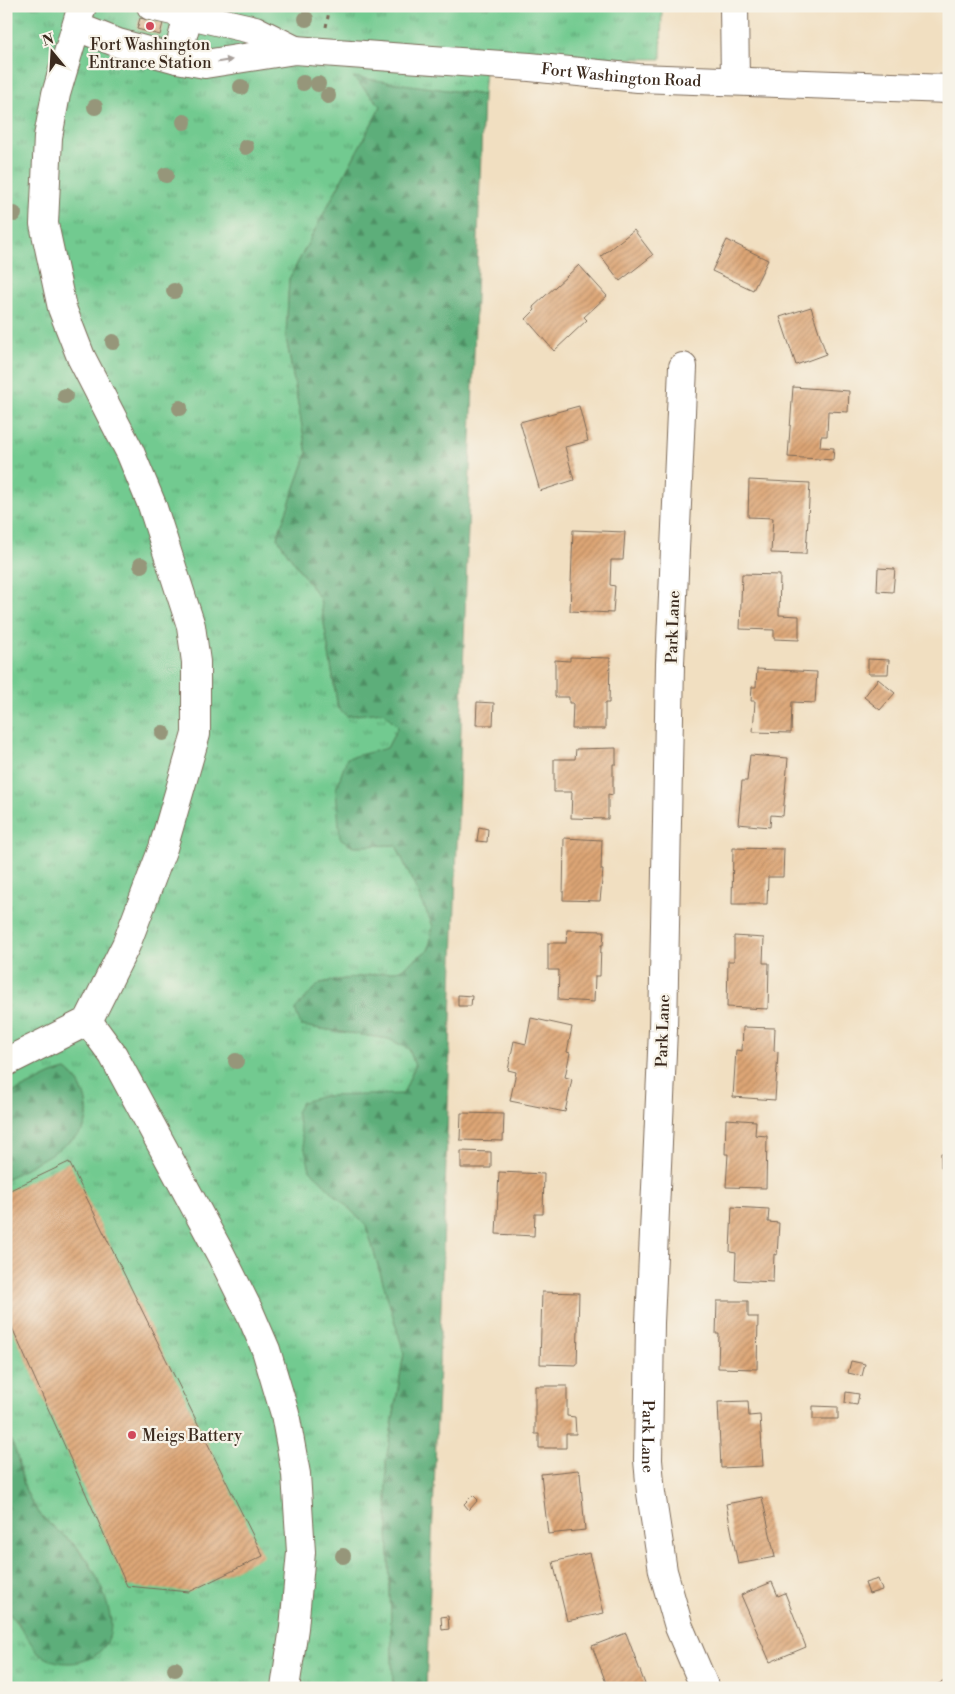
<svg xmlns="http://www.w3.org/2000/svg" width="955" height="1694" font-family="'Libre Bodoni',serif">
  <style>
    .grass { fill: url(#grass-tufts); stroke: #567a57 }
    .forest { fill: url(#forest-firs); stroke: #4c6c4c }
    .building { fill: url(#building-hatch) }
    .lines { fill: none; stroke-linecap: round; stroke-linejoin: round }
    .minor-casing { stroke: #7b6957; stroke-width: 30 }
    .path { stroke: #7b6957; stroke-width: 3; stroke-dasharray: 4 4; stroke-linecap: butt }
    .minor { stroke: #fff; stroke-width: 28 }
    .tree { fill: #96967a }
    .oneway { fill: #a79f9a }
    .poi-dot { fill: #d1495b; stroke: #f7f3e8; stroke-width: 2 }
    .labels { text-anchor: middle; stroke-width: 4.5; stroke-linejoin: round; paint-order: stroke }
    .poi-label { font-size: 16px; fill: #3b2a1e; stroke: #f7f3e8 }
    .street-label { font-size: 16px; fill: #3b2a1e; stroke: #f7f3e8 }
  </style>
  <defs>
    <pattern id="grass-tufts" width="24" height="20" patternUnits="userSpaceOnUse" patternTransform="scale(1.25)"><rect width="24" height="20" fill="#72ca90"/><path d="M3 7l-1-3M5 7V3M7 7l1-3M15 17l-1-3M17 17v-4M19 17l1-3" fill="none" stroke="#5fa475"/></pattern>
    <pattern id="forest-firs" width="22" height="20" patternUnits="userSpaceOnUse" patternTransform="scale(1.25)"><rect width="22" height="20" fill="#5dae7a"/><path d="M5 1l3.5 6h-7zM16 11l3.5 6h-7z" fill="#4e8e63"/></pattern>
    <pattern id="building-hatch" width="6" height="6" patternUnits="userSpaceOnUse" patternTransform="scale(1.25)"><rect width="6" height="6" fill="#dda676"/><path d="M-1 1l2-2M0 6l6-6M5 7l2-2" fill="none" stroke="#b48760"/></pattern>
  </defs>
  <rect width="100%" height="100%" fill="#f7f3e8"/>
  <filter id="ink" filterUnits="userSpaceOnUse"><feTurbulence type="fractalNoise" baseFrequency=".02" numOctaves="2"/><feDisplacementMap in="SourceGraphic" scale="10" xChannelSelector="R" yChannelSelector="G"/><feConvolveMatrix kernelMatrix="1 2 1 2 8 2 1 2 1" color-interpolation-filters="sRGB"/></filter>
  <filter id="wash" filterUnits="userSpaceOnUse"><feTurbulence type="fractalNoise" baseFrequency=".0096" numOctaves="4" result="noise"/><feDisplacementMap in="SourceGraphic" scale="20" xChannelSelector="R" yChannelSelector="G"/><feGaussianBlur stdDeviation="1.12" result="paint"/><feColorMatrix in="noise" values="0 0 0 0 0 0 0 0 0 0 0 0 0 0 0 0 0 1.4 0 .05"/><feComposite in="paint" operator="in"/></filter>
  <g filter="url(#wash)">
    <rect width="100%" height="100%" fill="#f1dfc1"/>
    <!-- grass -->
    <path class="grass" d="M 6,6 L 662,6 L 661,59 L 486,57 L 483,95 L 354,78 L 381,106 L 289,279 L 286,337 L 307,454 L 277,538 L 320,599 L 338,708 L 347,716 L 383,711 L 398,727 L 387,748 L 352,846 L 396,845 L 433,926 L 429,949 L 401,970 L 320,983 L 301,1026 L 389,1039 L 409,1049 L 415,1066 L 403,1095 L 324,1096 L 310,1170 L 366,1225 L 404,1353 L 386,1461 L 393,1688 L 6,1688 L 6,1609 L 39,1653 L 51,1660 L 110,1618 C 105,1595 94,1563 76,1546 C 63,1534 47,1524 37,1510 C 22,1489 23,1479 17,1457 C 15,1448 10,1440 6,1432 L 6,1179 C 20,1172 78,1140 84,1128 C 88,1119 88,1108 85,1098 C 80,1085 77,1078 66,1070 L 52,1074 L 6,1096 Z"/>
    <!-- forest -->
    <path class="forest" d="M 353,77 L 483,95 L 439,1366 L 426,1688 L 393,1688 L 386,1461 L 404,1353 L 366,1225 L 310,1170 L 296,1112 L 302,1102 L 324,1096 L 403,1094 L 415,1066 L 409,1049 L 389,1039 L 301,1026 L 295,1009 L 320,983 L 401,970 L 429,949 L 433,926 L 396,845 L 352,846 L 340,838 L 336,789 L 347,758 L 387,748 L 398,727 L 383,712 L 347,716 L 338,708 L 320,599 L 277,538 L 307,454 L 286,337 L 289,279 L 381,106 Z
      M 66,1070 C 77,1078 80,1085 85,1098 C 88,1108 88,1119 84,1128 C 78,1141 21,1171 6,1179 L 6,1096 L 52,1074 Z
      M 6,1432 C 10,1440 15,1448 17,1456 C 23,1479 22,1488 36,1509 C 47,1525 64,1534 77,1548 C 93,1564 106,1594 110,1616 C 117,1651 83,1671 51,1660 C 35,1655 28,1637 19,1625 C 16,1620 9,1615 7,1610 C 4,1603 6,1581 6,1572 C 6,1526 6,1479 6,1432 Z"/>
    <g id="blocks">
      <!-- building -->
      <path class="building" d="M 140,18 L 163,23 L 160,35 L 137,29 Z
        M 634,230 L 653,255 L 620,281 L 601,256 Z
        M 727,240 L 768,260 L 753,290 L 712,271 Z
        M 579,265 L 607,296 L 584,317 L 587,320 L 554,351 L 526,319 L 535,310 L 533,307 Z
        M 811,307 L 826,354 L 796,365 L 780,317 Z
        M 793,387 L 849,391 L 848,412 L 828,411 L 827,436 L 821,436 L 820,447 L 834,448 L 833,460 L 788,457 Z
        M 579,406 L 588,441 L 565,447 L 574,480 L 540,491 L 520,422 Z
        M 749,480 L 810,483 L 806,554 L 771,553 L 773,518 L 748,517 Z
        M 573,530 L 625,532 L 623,560 L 611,560 L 610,585 L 615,586 L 613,613 L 570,611 Z
        M 878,568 L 895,569 L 893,592 L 877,591 Z
        M 742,574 L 780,575 L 779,615 L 799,616 L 799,640 L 774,639 L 774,630 L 740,629 Z
        M 570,657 L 610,658 L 609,703 L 605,703 L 605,729 L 572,729 L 573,703 L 569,703 L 569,697 L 555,697 L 555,660 L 570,661 Z
        M 868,659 L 889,660 L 888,674 L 868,674 Z
        M 757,669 L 817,672 L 815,703 L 792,702 L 791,733 L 753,732 L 755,701 L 751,701 L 752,687 L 756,687 Z
        M 878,679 L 895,693 L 880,710 L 864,697 Z
        M 477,702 L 494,703 L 493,725 L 476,725 Z
        M 616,748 L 616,764 L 613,764 L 613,795 L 608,794 L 608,819 L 571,818 L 572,792 L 554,792 L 554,759 L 575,759 L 576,749 Z
        M 750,755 L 788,758 L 783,816 L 771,815 L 770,827 L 738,824 L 742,781 L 747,781 Z
        M 479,827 L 488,829 L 487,842 L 477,841 Z
        M 564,838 L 602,840 L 601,870 L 603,870 L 600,901 L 563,900 Z
        M 733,848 L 784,849 L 783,877 L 768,877 L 767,904 L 732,904 Z
        M 567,930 L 604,931 L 603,945 L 601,945 L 600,976 L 595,976 L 594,1002 L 558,1000 L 559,970 L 548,970 L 548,943 L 566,943 Z
        M 734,936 L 764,938 L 763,963 L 769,963 L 768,1009 L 727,1007 L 728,961 L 734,961 Z
        M 458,995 L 472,996 L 471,1006 L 458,1006 Z
        M 531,1018 L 572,1027 L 567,1052 L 570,1053 L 565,1077 L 572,1079 L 565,1112 L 510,1101 L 516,1072 L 508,1070 L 514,1041 L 526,1044 Z
        M 743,1027 L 775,1028 L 774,1051 L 778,1052 L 775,1100 L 733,1097 L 736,1050 L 742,1051 Z
        M 461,1113 L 504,1114 L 503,1141 L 460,1140 Z
        M 726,1119 L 756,1121 L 755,1135 L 767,1136 L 766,1188 L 726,1187 L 728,1154 L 725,1154 Z
        M 461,1151 L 491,1152 L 491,1168 L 461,1168 Z
        M 941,1153 L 949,1153 L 949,1167 L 941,1167 Z
        M 69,1162 L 263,1556 L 189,1592 L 127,1586 L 6,1314 L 6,1192 Z
        M 499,1172 L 544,1174 L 543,1214 L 535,1214 L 534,1236 L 496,1234 Z
        M 732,1207 L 769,1209 L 768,1222 L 779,1223 L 777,1255 L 774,1254 L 773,1282 L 735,1280 L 736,1253 L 730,1252 Z
        M 542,1292 L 579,1293 L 577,1365 L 540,1364 Z
        M 717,1301 L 748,1301 L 748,1317 L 758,1317 L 757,1369 L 718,1368 L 719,1334 L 716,1334 Z
        M 851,1361 L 865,1364 L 862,1376 L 848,1373 Z
        M 535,1386 L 567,1386 L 567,1416 L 575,1417 L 576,1434 L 566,1434 L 566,1448 L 539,1448 L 539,1434 L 535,1434 Z
        M 846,1392 L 859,1394 L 857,1405 L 845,1403 Z
        M 748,1401 L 749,1416 L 760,1415 L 763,1466 L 721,1468 L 718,1402 Z
        M 813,1406 L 838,1407 L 838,1419 L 813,1419 Z
        M 578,1470 L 579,1474 L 580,1473 L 585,1530 L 548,1534 L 541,1474 Z
        M 473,1495 L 478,1500 L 469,1510 L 464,1504 Z
        M 762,1497 L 775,1557 L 738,1564 L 726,1504 Z
        M 589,1553 L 604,1613 L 567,1621 L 553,1562 Z
        M 878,1579 L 882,1590 L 869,1594 L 865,1583 Z
        M 772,1582 L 778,1596 L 785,1593 L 806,1647 L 770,1662 L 741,1595 Z
        M 448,1616 L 449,1629 L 442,1630 L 441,1617 Z
        M 626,1633 L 645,1684 L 635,1688 L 608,1688 L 592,1646 Z
        M 949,1679 L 949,1688 L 930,1688 Z"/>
    </g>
  </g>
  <g filter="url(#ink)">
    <use href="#blocks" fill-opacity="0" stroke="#7b6957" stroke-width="1"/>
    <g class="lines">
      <!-- minor casing -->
      <g class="minor-casing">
        <g id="minor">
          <path d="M 151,6 L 255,30 L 295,50"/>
          <path d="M 734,6 L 735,80"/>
          <path id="s1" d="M 77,27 L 118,43 L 177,59 L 205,64 L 295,50 L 530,67 L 638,78 L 949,89"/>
          <path d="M 177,59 L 188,15"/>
          <path id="s2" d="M 683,367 L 670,664 L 663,1030 L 650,1323 L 648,1460 L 651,1493 L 663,1571 L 679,1627 L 705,1688"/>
          <path d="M 88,1021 L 113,1055 L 221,1255 L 250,1313 L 266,1350 L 285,1414 L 296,1474 L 301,1552 L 294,1628 L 285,1688"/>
          <path d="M 6,1062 L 88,1021 L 126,945 L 163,848 L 196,734 L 196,662 L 191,626 L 152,505 L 130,452 L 81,357 L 62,308 L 44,224 L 48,137 L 56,94 L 82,6"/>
        </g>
      </g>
      <!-- path -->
      <path class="path" d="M 326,27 L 330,6"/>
      <!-- minor -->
      <use href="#minor" class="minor"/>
    </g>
    <!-- trees -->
    <g class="tree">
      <circle cx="306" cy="19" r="8"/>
      <circle cx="303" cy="83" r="8"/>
      <circle cx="318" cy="84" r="8"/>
      <circle cx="241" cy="87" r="8"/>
      <circle cx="328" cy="96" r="8"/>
      <circle cx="95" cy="107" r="8"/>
      <circle cx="184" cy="122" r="8"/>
      <circle cx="246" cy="147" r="8"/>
      <circle cx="166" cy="175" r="8"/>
      <circle cx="14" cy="214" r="8"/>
      <circle cx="174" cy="291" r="8"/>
      <circle cx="113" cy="342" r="8"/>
      <circle cx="65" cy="396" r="8"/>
      <circle cx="180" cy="408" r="8"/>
      <circle cx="141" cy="565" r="8"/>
      <circle cx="163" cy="733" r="8"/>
      <circle cx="236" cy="1061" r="8"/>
      <circle cx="343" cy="1556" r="8"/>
      <circle cx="175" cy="1669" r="8"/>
    </g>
    <!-- one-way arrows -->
    <defs><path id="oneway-solid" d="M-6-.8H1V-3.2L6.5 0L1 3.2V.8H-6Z" transform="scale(1.25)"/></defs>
    <use class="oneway" href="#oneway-solid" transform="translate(225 61) rotate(-9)"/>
  </g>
  <!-- markers -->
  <g class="poi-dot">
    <circle cx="150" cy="26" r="5"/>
    <circle cx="132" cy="1435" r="5"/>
  </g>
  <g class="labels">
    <!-- poi labels -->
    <g class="poi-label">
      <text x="150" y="50">Fort Washington<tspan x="150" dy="18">Entrance Station</tspan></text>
      <text x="142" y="1441" text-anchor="start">Meigs Battery</text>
    </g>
    <!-- street labels -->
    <g class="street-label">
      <text dy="6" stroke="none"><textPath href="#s1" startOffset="552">Fort Washington Road</textPath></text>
      <text transform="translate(672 627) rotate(-88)" y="6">Park Lane</text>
      <text transform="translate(662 1031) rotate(-88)" y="6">Park Lane</text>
      <text dy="6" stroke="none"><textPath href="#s2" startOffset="1070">Park Lane</textPath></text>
    </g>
  </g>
  <!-- margin -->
  <rect width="955" height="1694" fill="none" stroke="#f7f3e8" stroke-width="25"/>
  <!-- north arrow -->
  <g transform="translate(52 52) rotate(342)" stroke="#f7f3e8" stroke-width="4" paint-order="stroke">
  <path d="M0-4L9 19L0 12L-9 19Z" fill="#3b2a1e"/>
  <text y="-8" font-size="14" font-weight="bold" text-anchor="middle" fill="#3b2a1e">N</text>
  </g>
</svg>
